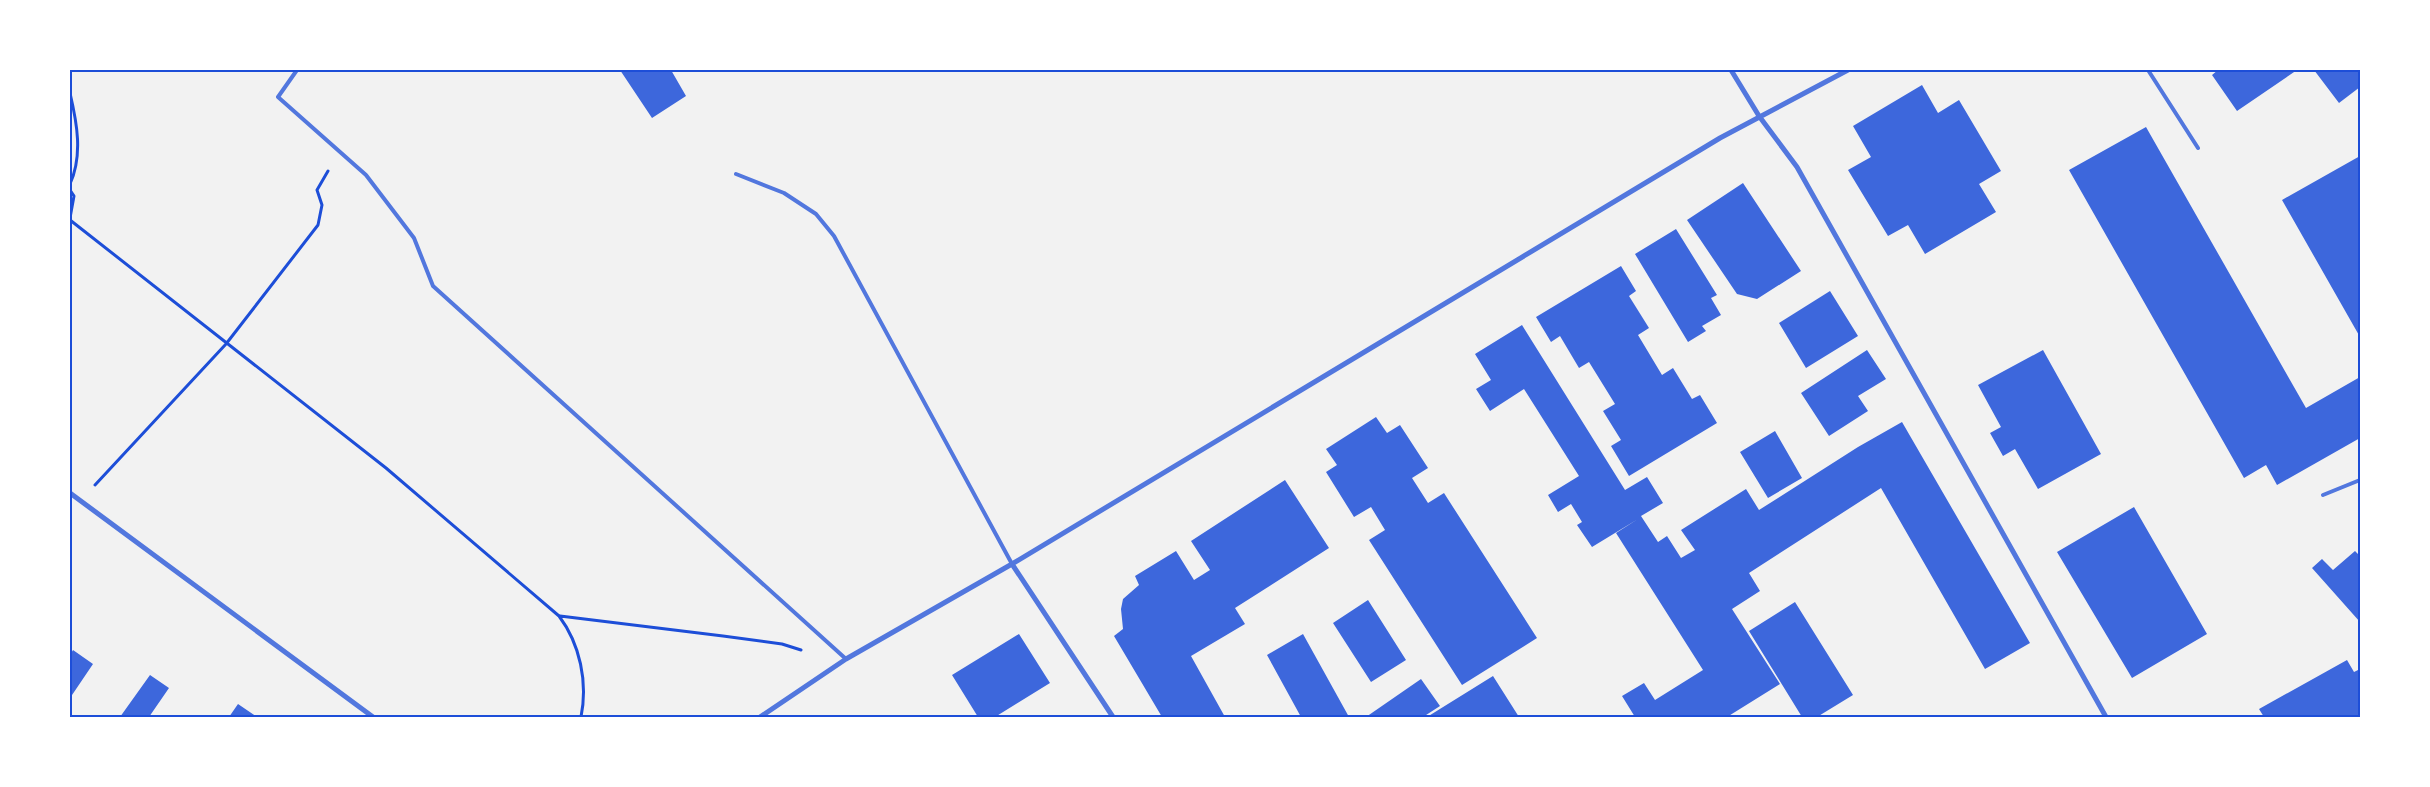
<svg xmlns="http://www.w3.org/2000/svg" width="2430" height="787" font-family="'Libre Baskerville',serif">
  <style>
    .building { fill: #3d67dc }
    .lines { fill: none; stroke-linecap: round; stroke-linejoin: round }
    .path { stroke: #1d4ed8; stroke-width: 3 }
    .service { stroke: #5277de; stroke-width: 4 }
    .minor { stroke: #5277de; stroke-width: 5 }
    .neatline { fill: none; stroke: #1d4ed8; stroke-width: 2 }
  </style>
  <rect width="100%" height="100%" fill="#f2f2f2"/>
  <!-- building -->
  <path class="building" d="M 620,70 L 671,70 L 686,96 L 652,118 Z
    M 2218,70 L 2297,70 L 2237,111 L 2212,75 Z
    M 2314,70 L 2360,70 L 2360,87 L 2339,103 Z
    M 1922,85 L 1938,113 L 1959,100 L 2001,171 L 1979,184 L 1996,212 L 1925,254 L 1908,225 L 1888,236 L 1848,170 L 1871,157 L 1853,126 Z
    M 2146,127 L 2306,408 L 2360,377 L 2360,438 L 2277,485 L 2266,465 L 2244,478 L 2069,170 Z
    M 2360,156 L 2360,337 L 2282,200 Z
    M 1743,183 L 1801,271 L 1757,299 L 1737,294 L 1687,220 Z
    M 1676,229 L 1717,295 L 1711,298 L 1721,315 L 1702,326 L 1706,331 L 1688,342 L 1635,254 Z
    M 1621,266 L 1636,291 L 1629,296 L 1649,328 L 1638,335 L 1662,375 L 1673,368 L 1692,399 L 1700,395 L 1717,423 L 1629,476 L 1611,446 L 1621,440 L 1603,411 L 1615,404 L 1589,362 L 1579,368 L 1560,336 L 1551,342 L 1536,317 Z
    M 1830,291 L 1858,336 L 1806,368 L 1779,323 Z
    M 1522,325 L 1625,490 L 1647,477 L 1663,503 L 1641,516 L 1658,542 L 1667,536 L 1681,558 L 1695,550 L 1681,530 L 1746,489 L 1759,510 L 1858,447 L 1902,422 L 2030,643 L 1985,669 L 1881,488 L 1749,573 L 1760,591 L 1732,609 L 1780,684 L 1727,717 L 1635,717 L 1622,696 L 1644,683 L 1655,700 L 1703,670 L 1616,533 L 1638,519 L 1592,547 L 1577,525 L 1582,522 L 1571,504 L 1558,512 L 1548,495 L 1579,476 L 1524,389 L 1490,411 L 1476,389 L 1491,380 L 1475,354 Z
    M 1867,350 L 1886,379 L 1858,396 L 1868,411 L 1829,436 L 1801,393 Z
    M 2043,350 L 2101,454 L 2038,489 L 2015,449 L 2003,456 L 1990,433 L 2001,427 L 1978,385 Z
    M 1376,417 L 1387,433 L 1400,425 L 1428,468 L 1412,478 L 1428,503 L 1444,493 L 1537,638 L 1462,685 L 1369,540 L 1385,530 L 1371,507 L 1354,517 L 1326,472 L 1337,465 L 1326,449 Z
    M 1775,431 L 1802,478 L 1768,498 L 1740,452 Z
    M 1285,480 L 1329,548 L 1235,608 L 1245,624 L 1191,656 L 1225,717 L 1162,717 L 1114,636 L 1123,629 L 1121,609 L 1123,599 L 1139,585 L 1135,576 L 1176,551 L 1194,580 L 1210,570 L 1191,541 Z
    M 2134,507 L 2207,634 L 2132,678 L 2057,552 Z
    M 2355,551 L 2360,556 L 2360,622 L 2312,568 L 2322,559 L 2333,570 Z
    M 1368,600 L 1406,660 L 1371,682 L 1333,623 Z
    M 1795,602 L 1853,695 L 1817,717 L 1802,717 L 1749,631 Z
    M 1019,634 L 1050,683 L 995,717 L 978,717 L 952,675 Z
    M 1303,634 L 1349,717 L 1301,717 L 1267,655 Z
    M 73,650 L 93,664 L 70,698 L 70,655 Z
    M 2347,660 L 2354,672 L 2360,669 L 2360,717 L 2264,717 L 2259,709 Z
    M 150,675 L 169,688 L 149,717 L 120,717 Z
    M 1493,676 L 1519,717 L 1427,717 Z
    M 1421,679 L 1440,706 L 1423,717 L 1366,717 Z
    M 238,704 L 257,717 L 229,717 Z"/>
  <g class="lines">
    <!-- path -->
    <path class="path" d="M 70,93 C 77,123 83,155 70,184
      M 70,190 L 74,196 L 70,218
      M 70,220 L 386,468 L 559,616 C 580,644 588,682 581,717
      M 95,485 L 226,344 L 318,225 L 322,205 L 317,190 L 328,171
      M 560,616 L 723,636 L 782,644 L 801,650"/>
    <!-- service -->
    <path class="service" d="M 297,70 L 278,97 L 366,175 L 414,238 L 433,286 L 846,659
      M 2148,70 L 2198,148
      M 736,174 L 784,193 L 816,214 L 834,236 L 1012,564
      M 2323,495 L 2360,480"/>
    <!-- minor -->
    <path class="minor" d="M 1731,70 L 1759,116 L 1797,167 L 2106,717
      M 70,493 L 373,717
      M 1012,564 L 1113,717
      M 760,717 L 846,659 L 1012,564 L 1720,138 L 1848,70"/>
  </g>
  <!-- border -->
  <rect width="2430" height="787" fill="none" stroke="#ffffff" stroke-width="142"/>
  <rect x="71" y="71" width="2288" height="645" class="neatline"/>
</svg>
